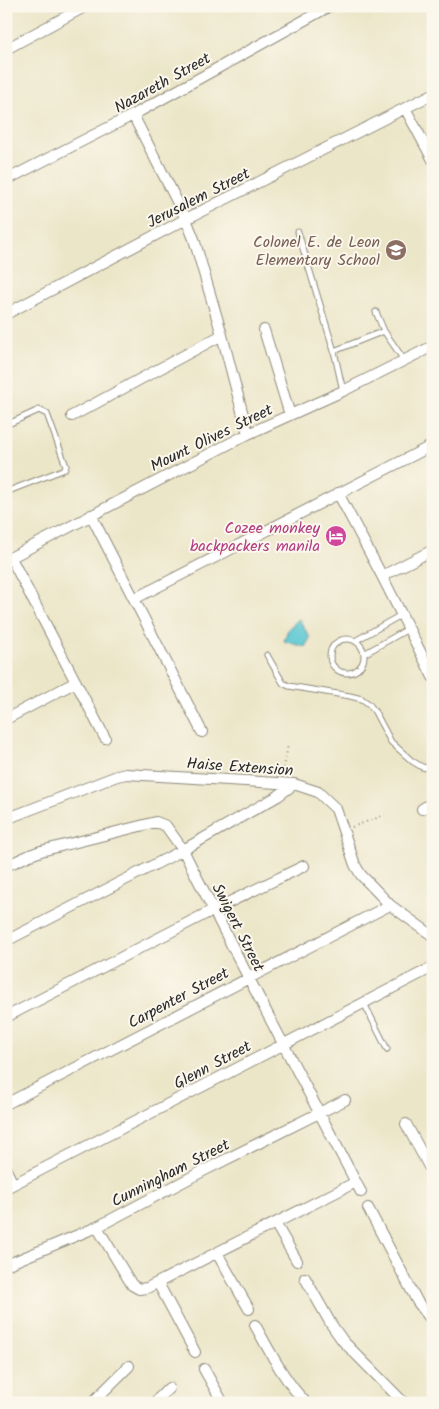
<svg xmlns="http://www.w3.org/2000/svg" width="439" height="1409" font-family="Kalam,sans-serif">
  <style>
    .water { fill: #5bc8d3; stroke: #437a7f }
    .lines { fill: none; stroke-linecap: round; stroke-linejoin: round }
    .service-casing { stroke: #8c887a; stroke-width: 7 }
    .minor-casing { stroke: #8c887a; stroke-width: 12 }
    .path { stroke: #8c887a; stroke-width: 2; stroke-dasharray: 1 4; stroke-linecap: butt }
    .service { stroke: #fff; stroke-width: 5 }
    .minor { stroke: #fff; stroke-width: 10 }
    .labels { text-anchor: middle; stroke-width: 4; stroke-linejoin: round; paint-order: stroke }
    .street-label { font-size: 16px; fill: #2b2b2b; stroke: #fbf7ec }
    .education-label { font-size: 16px; fill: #785e54; stroke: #fbf7ec; text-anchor: end }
    .hotel-label { font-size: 16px; fill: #b23c85; stroke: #fbf7ec; text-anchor: end }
  </style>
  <rect width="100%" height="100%" fill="#fbf7ec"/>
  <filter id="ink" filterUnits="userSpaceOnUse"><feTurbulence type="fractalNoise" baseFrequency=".02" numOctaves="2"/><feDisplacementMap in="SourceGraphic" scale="10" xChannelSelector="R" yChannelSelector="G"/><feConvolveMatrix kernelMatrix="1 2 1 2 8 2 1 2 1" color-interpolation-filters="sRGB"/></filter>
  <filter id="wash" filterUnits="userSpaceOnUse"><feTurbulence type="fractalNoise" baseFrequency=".0096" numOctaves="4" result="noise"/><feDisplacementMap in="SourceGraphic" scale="20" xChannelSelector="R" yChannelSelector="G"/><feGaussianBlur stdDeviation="1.12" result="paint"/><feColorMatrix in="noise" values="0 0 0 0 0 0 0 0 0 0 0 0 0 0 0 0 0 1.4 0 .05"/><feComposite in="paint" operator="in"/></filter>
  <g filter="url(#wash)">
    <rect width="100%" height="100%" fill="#ece6c9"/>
    <!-- water -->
    <path class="water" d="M 299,619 L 310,638 L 305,647 L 284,641 L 288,629 Z"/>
  </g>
  <g filter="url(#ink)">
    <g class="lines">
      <!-- service casing -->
      <g class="service-casing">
        <path id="service" d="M 298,232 L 334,351 L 343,391
          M 376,312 L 384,331 L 404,360
          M 334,351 L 384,331
          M 6,425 L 39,410 L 47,414 L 66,466 L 65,469 L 6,492
          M330 656a17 17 0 1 1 34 0a17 17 0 1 1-34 0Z
          M 355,641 L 401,615
          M 364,654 L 408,629
          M 267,655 L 283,683 L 289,686 L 350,696 L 362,699 L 369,704 L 375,712 L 391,742 L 412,761 L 422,767 L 433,769
          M 364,1003 L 387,1049"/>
      </g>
      <!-- minor casing -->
      <g class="minor-casing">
        <path id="minor" d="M 6,49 L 86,6
          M 405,108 L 433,160
          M 133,115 L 186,219 L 194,239 L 222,335 L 248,434
          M 6,180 L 133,115 L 330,6
          M 6,314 L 186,219 L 433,94
          M 264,330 L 290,415
          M 72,416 L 222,335
          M 338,493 L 382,576 L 433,677
          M 91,515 L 202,732
          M 11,558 L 105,738
          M 6,560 L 248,434 L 343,391 L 433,346
          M 382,576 L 433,550
          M 134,599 L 433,445
          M 6,719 L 76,682
          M 422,809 L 433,802
          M 6,819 L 117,776 L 126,774 L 294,784 L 318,792 L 336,809 L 355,865 L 361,875 L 390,905 L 433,936
          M 6,866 L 30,855 L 41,851 L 156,822 L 166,826 L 183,850 C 241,965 301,1078 361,1192
          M 6,941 L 183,850 L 278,796 L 294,784
          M 6,1017 L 213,910 L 304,866
          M 6,1104 L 390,905
          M 406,1124 L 433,1174
          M 6,1170 L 13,1184
          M 6,1188 L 433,967
          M 368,1208 L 417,1301 L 433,1322
          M 275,1223 L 297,1261
          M 97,1227 L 132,1285 L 139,1289 L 147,1288 L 356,1182
          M 217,1253 L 249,1309
          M 6,1265 L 97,1227 L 205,1170 L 345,1100
          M 305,1278 L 331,1324 L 343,1341 L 404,1403
          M 158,1283 L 195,1352
          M 255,1325 C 270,1352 284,1380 306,1403
          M 204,1369 L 223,1403
          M 92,1403 L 129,1366
          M 154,1403 L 169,1388"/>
      </g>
      <!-- path -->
      <path class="path" d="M 283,773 L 288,745
        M 352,827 L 385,815"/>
      <!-- service -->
      <use href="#service" class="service"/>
      <!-- minor -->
      <use href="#minor" class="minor"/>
    </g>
  </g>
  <!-- icons -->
  <defs>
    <g id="school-disc" transform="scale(1.125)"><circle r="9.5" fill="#8d6e63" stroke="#fbf7ec"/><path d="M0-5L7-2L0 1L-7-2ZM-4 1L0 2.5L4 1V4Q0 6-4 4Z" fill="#fff"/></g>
    <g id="hotel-disc" transform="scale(1.125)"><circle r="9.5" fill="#d1479c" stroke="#fbf7ec"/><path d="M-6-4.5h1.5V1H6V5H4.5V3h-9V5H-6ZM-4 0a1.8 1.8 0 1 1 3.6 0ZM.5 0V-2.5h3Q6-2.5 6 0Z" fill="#fff"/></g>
  </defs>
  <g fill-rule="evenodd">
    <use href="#school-disc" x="396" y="250"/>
    <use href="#hotel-disc" x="336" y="536"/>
  </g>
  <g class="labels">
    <!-- street labels -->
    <g class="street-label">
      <text transform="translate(162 82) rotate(-29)" y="6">Nazareth Street</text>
      <text transform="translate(198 197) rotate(-27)" y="6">Jerusalem Street</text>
      <text transform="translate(211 437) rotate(-26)" y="6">Mount Olives Street</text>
      <text transform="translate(240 766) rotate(4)" y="6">Haise Extension</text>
      <text transform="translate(239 927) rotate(63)" y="6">Swigert Street</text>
      <text transform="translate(178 997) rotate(-28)" y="6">Carpenter Street</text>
      <text transform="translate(212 1064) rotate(-28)" y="6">Glenn Street</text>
      <text transform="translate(170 1172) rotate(-27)" y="6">Cunningham Street</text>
    </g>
    <!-- education labels -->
    <g class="education-label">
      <text x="380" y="247">Colonel E. de Leon<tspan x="380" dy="18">Elementary School</tspan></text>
    </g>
    <!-- hotel labels -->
    <g class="hotel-label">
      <text x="320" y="533">Cozee monkey<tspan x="320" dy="18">backpackers manila</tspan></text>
    </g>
  </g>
  <!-- margin -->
  <rect width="439" height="1409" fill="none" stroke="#fbf7ec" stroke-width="25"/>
</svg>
